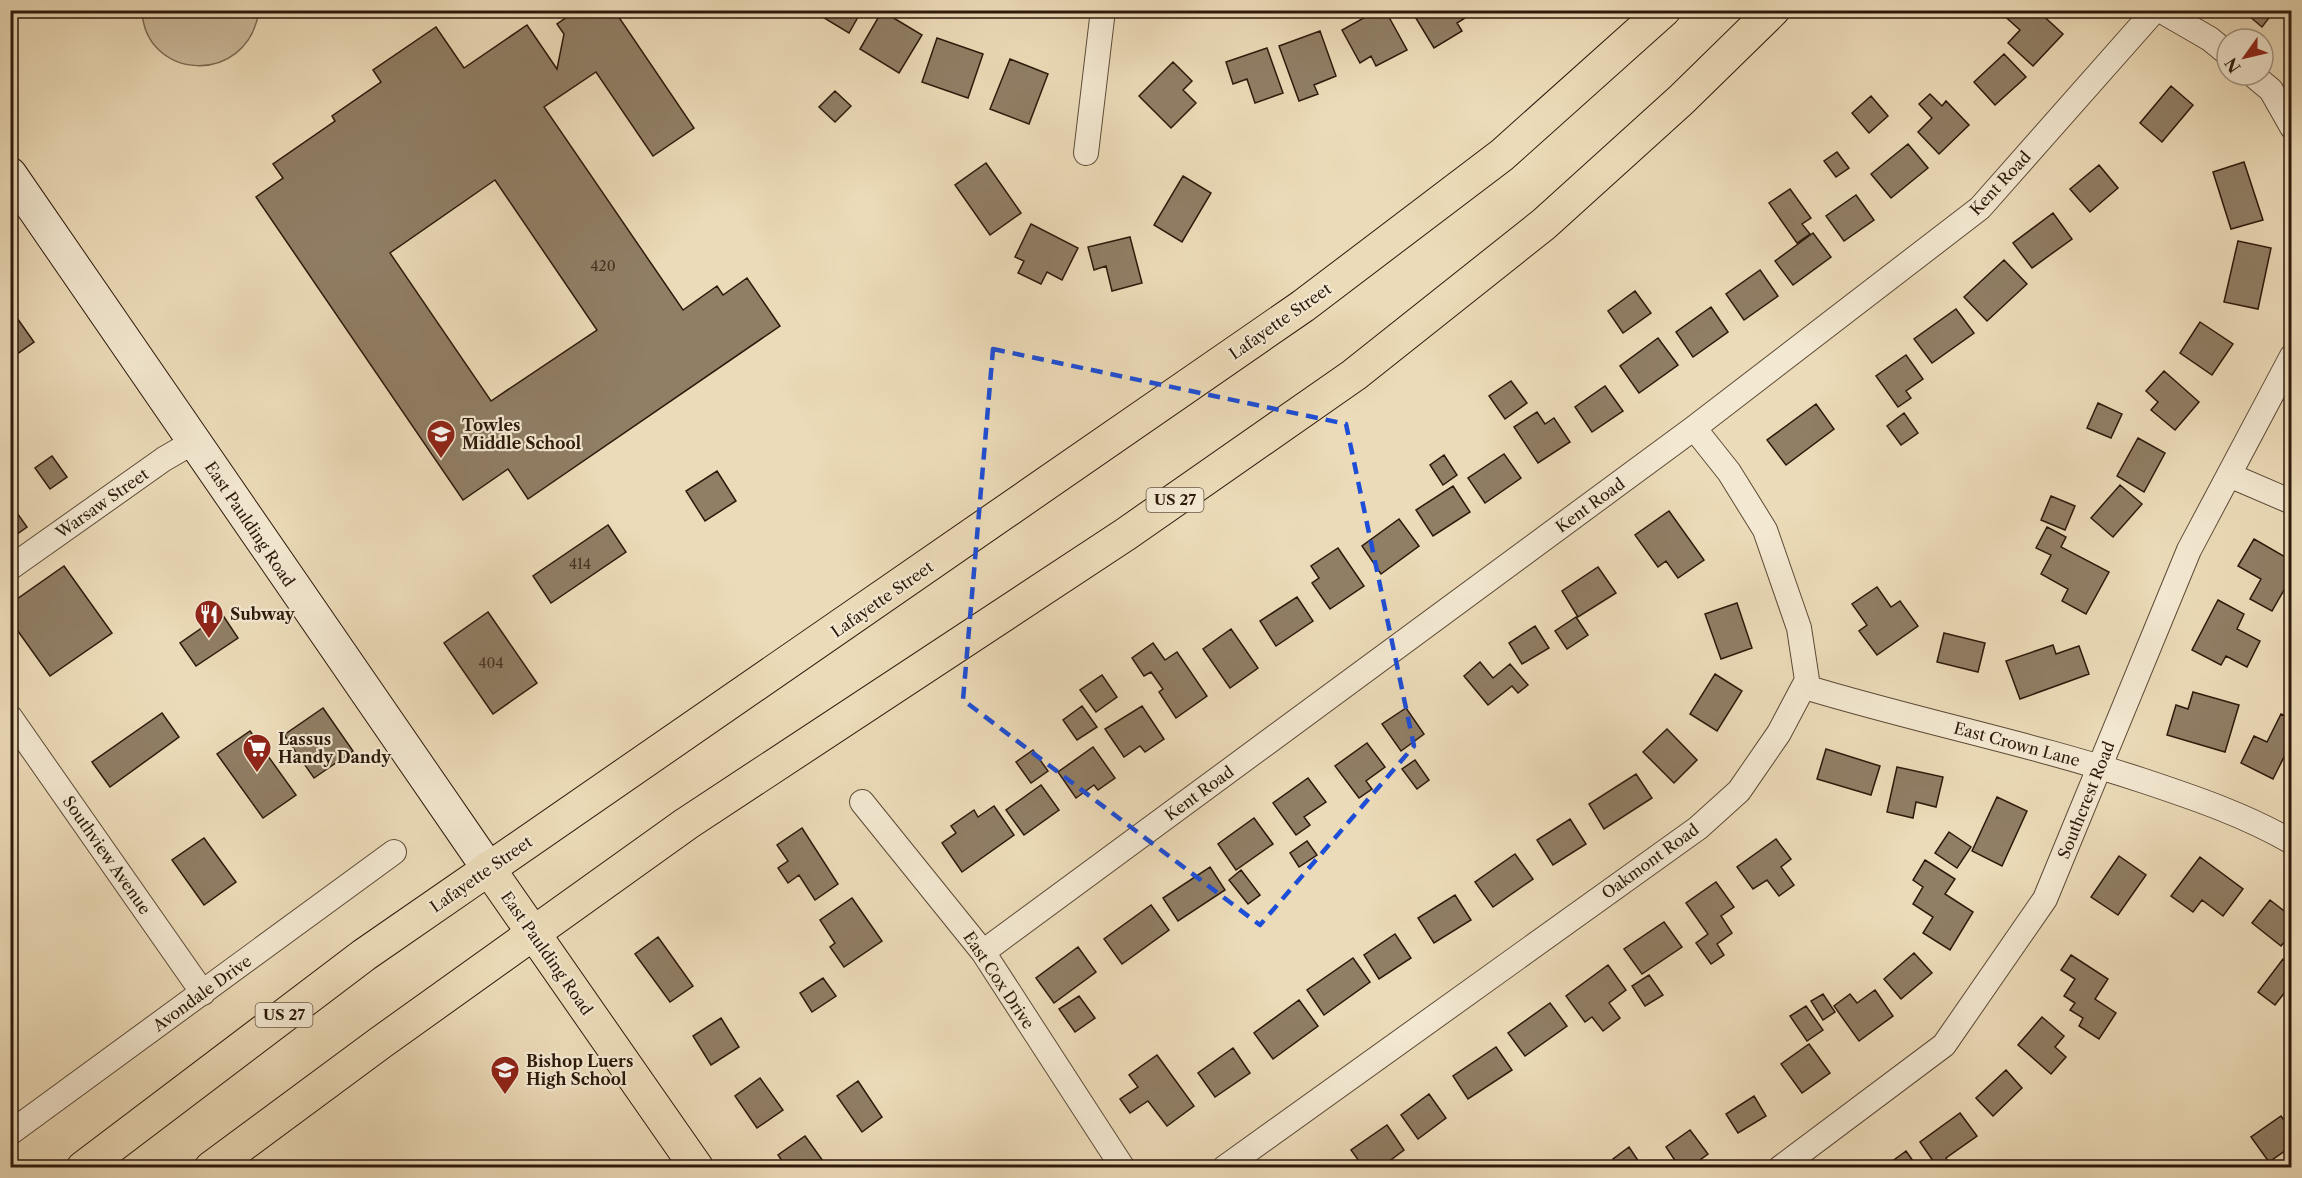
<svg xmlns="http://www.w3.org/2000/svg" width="2302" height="1178" font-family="'Libre Caslon Text',serif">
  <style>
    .pitch { fill: #ccba9b; stroke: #7c6a53; stroke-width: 1.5 }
    .building { fill: #907e65; stroke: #2d190b; stroke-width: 1.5; fill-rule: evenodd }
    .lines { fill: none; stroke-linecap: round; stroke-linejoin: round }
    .street-casing { stroke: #5d4a36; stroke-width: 26 }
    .secondary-casing { stroke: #2d190b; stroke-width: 35 }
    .primary-casing { stroke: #2d190b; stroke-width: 35 }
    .highway-casing { stroke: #2d190b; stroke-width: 35 }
    .street { stroke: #f3e8d1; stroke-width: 24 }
    .secondary { stroke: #f3e8d1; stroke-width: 33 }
    .primary { stroke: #ecdbb8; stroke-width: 33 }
    .highway { stroke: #ecdbb8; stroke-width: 33 }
    .marked { fill: none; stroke: #1d4ed8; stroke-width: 4.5; stroke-dasharray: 12 8; stroke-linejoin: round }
    .labels { text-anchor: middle; stroke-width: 4.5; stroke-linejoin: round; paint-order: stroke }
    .number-label { font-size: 14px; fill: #463222 }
    .shield { fill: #f3e8d1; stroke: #685746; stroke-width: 1.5 }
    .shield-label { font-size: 15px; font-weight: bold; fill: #2d190b }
    .street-label { font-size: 16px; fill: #2d190b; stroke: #f3e8d1 }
    .poi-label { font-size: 16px; font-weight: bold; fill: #2d190b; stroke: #f3e8d1; text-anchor: start }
  </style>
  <rect width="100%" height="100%" fill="#ecdbb8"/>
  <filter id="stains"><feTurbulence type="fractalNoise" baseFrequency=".00333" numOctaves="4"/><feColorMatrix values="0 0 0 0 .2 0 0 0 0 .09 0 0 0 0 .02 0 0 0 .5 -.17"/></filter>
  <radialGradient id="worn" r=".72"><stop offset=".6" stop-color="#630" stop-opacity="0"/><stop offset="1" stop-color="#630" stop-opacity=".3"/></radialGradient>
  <!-- pitch -->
  <path class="pitch" d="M 142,10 L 259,10 L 259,11 C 247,88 144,80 142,10 Z"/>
  <!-- building -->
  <path class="building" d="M 577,10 L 614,10 L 694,128 L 653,156 L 596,72 L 544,107 L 683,310 L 717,286 L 723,295 L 747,278 L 780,326 L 528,499 L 508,469 L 463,500 L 256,197 L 283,178 L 273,164 L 335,121 L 332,116 L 381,82 L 373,70 L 436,27 L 464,68 L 527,25 L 557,69 L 564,34 L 557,24 ZM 495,180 L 597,330 L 491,401 L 390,253 Z
    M 811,10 L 862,10 L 849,33 Z
    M 1378,10 L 1385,10 L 1407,50 L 1376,66 L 1371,56 L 1360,63 L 1342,30 Z
    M 1411,10 L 1472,10 L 1473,13 L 1457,23 L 1462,31 L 1434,48 Z
    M 2002,10 L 2037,10 L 2063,34 L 2033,66 L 2008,43 L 2020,30 L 2000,12 Z
    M 2242,10 L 2275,10 L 2262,27 Z
    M 882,11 L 922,35 L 899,73 L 860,49 Z
    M 1320,31 L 1336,76 L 1314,85 L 1318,94 L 1299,101 L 1279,46 Z
    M 937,38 L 983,54 L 968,98 L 922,82 Z
    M 1267,48 L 1283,93 L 1255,103 L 1247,79 L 1233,84 L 1226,62 Z
    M 2004,54 L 2026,77 L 1995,105 L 1974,82 Z
    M 1010,59 L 1048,74 L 1029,124 L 990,109 Z
    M 1173,62 L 1192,81 L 1183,90 L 1196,103 L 1171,128 L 1139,96 Z
    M 2171,86 L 2193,105 L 2162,142 L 2140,123 Z
    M 835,91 L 851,106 L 835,122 L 819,107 Z
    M 1930,94 L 1942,106 L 1946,101 L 1969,125 L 1939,154 L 1918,132 L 1932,118 L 1919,104 Z
    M 1871,96 L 1888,116 L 1869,133 L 1852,113 Z
    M 1908,144 L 1928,168 L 1891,198 L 1871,174 Z
    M 1837,152 L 1849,168 L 1836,177 L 1824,161 Z
    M 2244,162 L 2263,220 L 2231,229 L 2213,172 Z
    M 986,163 L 1021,213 L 990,235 L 955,185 Z
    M 2099,165 L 2118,188 L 2090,212 L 2070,189 Z
    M 1183,176 L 1211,193 L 1182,242 L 1154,225 Z
    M 1790,189 L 1811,218 L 1802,224 L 1810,234 L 1797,243 L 1769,203 Z
    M 1856,195 L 1874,220 L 1844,241 L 1826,216 Z
    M 2053,213 L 2072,239 L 2032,268 L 2013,243 Z
    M 1031,224 L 1078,248 L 1062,280 L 1047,272 L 1041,284 L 1018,273 L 1024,261 L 1015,257 Z
    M 1813,233 L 1831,257 L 1793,285 L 1775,261 Z
    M 1130,237 L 1142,283 L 1112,291 L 1106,266 L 1094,270 L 1088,247 Z
    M 2238,241 L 2271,248 L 2258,309 L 2224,302 Z
    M 2004,260 L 2027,284 L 1987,321 L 1964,297 Z
    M 1760,270 L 1778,296 L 1744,320 L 1726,294 Z
    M 1635,291 L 1651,313 L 1623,333 L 1608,311 Z
    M 1711,307 L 1728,332 L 1693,357 L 1676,332 Z
    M 10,308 L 34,342 L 10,359 Z
    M 1956,309 L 1974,333 L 1932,363 L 1914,339 Z
    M 2200,322 L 2233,344 L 2212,375 L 2180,353 Z
    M 1658,338 L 1678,365 L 1639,393 L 1620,366 Z
    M 1906,355 L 1923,379 L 1906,391 L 1911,398 L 1898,407 L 1876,376 Z
    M 2164,371 L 2199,402 L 2175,430 L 2151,410 L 2158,402 L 2146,391 Z
    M 1511,381 L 1527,403 L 1505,419 L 1489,396 Z
    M 1605,386 L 1623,411 L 1592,432 L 1575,407 Z
    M 2098,403 L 2122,414 L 2111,438 L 2087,428 Z
    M 1816,404 L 1834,429 L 1786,465 L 1767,440 Z
    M 1537,412 L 1545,424 L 1554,418 L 1570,442 L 1538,463 L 1514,427 Z
    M 1904,413 L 1918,433 L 1901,445 L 1887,426 Z
    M 2138,438 L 2165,453 L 2144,492 L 2117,476 Z
    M 1504,454 L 1521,478 L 1485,503 L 1468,478 Z
    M 1444,455 L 1457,475 L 1443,485 L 1430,465 Z
    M 52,456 L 67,477 L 50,489 L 35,468 Z
    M 717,471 L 736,501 L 705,521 L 686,491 Z
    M 2120,485 L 2142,504 L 2113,537 L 2091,518 Z
    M 1453,486 L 1470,512 L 1433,536 L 1416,510 Z
    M 2051,496 L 2075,506 L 2065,530 L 2041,520 Z
    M 10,503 L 27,527 L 10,539 Z
    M 1669,511 L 1704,560 L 1678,578 L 1666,561 L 1658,567 L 1635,535 Z
    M 1399,519 L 1419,546 L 1381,574 L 1362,546 Z
    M 608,525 L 626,552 L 551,603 L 533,576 Z
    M 2047,527 L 2066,537 L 2061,547 L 2109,572 L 2086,614 L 2062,601 L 2068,589 L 2041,574 L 2051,555 L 2036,548 Z
    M 2254,539 L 2292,561 L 2292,576 L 2272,611 L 2250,599 L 2261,579 L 2238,566 Z
    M 1338,548 L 1364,586 L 1330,609 L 1312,583 L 1319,578 L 1311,566 Z
    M 64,566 L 112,633 L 50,676 L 10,620 L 10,604 Z
    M 1598,567 L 1616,593 L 1578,617 L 1562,591 Z
    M 1877,587 L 1891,607 L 1900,601 L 1918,626 L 1877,655 L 1859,631 L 1867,625 L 1852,604 Z
    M 1297,597 L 1313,621 L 1276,646 L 1260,621 Z
    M 2218,600 L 2244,614 L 2237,629 L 2260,641 L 2247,667 L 2226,656 L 2221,665 L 2192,650 Z
    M 1737,603 L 1752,648 L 1721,659 L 1705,614 Z
    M 488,612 L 537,683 L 493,714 L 444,643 Z
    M 222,614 L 238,638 L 196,666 L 180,643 Z
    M 1576,617 L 1588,635 L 1567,649 L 1555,631 Z
    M 1535,626 L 1549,648 L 1522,664 L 1509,643 Z
    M 1231,629 L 1258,668 L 1230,688 L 1203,649 Z
    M 1944,633 L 1985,643 L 1978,672 L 1937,662 Z
    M 1153,643 L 1165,660 L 1177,652 L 1207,696 L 1176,718 L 1159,692 L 1163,689 L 1151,672 L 1144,676 L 1132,658 Z
    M 2053,645 L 2056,654 L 2079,646 L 2089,674 L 2020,699 L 2006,661 Z
    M 1480,662 L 1493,678 L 1510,664 L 1528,685 L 1518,693 L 1512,686 L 1488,705 L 1464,676 Z
    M 1715,674 L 1742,691 L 1717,731 L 1690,714 Z
    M 1102,675 L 1117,697 L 1096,712 L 1080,690 Z
    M 2193,692 L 2239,705 L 2225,752 L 2167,735 L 2176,705 L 2188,709 Z
    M 1082,706 L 1097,727 L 1077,740 L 1063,720 Z
    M 1142,706 L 1164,739 L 1145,752 L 1140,746 L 1124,757 L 1105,729 Z
    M 323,708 L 353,751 L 314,778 L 284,735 Z
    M 1406,708 L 1424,734 L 1401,751 L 1382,724 Z
    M 162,713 L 179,737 L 110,787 L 92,762 Z
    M 2281,714 L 2292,719 L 2292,741 L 2273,779 L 2241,763 L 2254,736 L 2267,742 Z
    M 1667,729 L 1697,760 L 1674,783 L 1643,752 Z
    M 250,731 L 296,795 L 263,818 L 217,754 Z
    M 1367,743 L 1385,767 L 1366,781 L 1372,789 L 1359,798 L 1335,766 Z
    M 1093,747 L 1115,778 L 1098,790 L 1094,785 L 1076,798 L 1058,772 Z
    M 1826,749 L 1880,766 L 1871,795 L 1817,779 Z
    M 1033,750 L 1048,771 L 1031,783 L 1016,762 Z
    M 1415,760 L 1429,780 L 1417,789 L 1402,769 Z
    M 1897,767 L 1943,777 L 1936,807 L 1916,802 L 1913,818 L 1887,812 Z
    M 1636,774 L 1652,798 L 1604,829 L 1589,804 Z
    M 1308,778 L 1326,802 L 1304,817 L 1310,825 L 1296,835 L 1273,803 Z
    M 1041,785 L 1059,810 L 1024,835 L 1006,810 Z
    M 1997,797 L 2027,811 L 2002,866 L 1972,851 Z
    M 994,806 L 1014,835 L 962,872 L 942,843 L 956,833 L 951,826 L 974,810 L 978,817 Z
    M 1254,818 L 1273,844 L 1236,870 L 1218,844 Z
    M 1570,819 L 1586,844 L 1553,865 L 1537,840 Z
    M 802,828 L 838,884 L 815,900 L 799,875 L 788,883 L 778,868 L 788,861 L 777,845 Z
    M 1949,832 L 1971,847 L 1957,868 L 1935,853 Z
    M 204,838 L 236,882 L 204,905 L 172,860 Z
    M 1776,839 L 1791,859 L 1781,867 L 1794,885 L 1779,896 L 1767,880 L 1753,889 L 1737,867 Z
    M 1307,841 L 1317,855 L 1299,867 L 1290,853 Z
    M 1515,854 L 1533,879 L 1493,907 L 1475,882 Z
    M 2119,856 L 2146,875 L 2118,915 L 2091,897 Z
    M 2200,857 L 2243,889 L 2223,916 L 2202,900 L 2193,912 L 2171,896 Z
    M 1925,860 L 1955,879 L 1945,894 L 1973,912 L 1950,950 L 1923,933 L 1933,917 L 1913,904 L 1923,887 L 1913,880 Z
    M 1210,867 L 1225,890 L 1178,921 L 1163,898 Z
    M 1241,870 L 1260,895 L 1248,904 L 1229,880 Z
    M 1716,882 L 1734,907 L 1721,916 L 1732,933 L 1717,944 L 1724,955 L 1711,964 L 1696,943 L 1708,934 L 1686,903 Z
    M 1455,895 L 1471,920 L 1434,943 L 1418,918 Z
    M 852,898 L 882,941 L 844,967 L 830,947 L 835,943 L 820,920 Z
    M 2270,900 L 2292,917 L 2292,933 L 2281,946 L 2252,923 Z
    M 1151,905 L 1169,930 L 1122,964 L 1104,939 Z
    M 1664,922 L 1682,947 L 1642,974 L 1624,949 Z
    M 1395,934 L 1411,958 L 1379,979 L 1364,955 Z
    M 658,937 L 693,986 L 670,1002 L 635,954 Z
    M 1078,947 L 1096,972 L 1054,1003 L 1036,978 Z
    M 1914,953 L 1932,973 L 1901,999 L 1884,979 Z
    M 2071,955 L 2108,979 L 2095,999 L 2116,1013 L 2099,1039 L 2079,1026 L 2083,1018 L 2070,1010 L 2075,1003 L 2064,996 L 2075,979 L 2061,970 Z
    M 1353,958 L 1370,982 L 1324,1015 L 1307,990 Z
    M 2283,959 L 2292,966 L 2292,983 L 2275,1005 L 2258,992 Z
    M 1608,965 L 1626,990 L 1609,1003 L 1620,1018 L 1603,1031 L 1592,1017 L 1585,1022 L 1566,996 Z
    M 1649,975 L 1663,995 L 1645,1006 L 1632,986 Z
    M 823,978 L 836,996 L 812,1012 L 800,993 Z
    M 1875,990 L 1893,1016 L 1859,1041 L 1834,1006 L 1850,994 L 1857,1003 Z
    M 1823,994 L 1835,1012 L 1823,1020 L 1811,1001 Z
    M 1079,996 L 1095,1018 L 1075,1032 L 1059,1009 Z
    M 1299,1000 L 1318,1026 L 1273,1059 L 1254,1033 Z
    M 1550,1003 L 1567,1026 L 1525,1056 L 1508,1033 Z
    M 1806,1006 L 1823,1030 L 1807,1041 L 1790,1016 Z
    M 2042,1017 L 2064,1036 L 2055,1047 L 2066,1057 L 2051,1074 L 2018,1045 Z
    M 721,1018 L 739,1047 L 711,1065 L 693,1036 Z
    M 1809,1044 L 1830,1073 L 1802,1093 L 1781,1064 Z
    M 1496,1047 L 1512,1070 L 1468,1099 L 1453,1076 Z
    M 1233,1048 L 1250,1073 L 1215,1097 L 1198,1073 Z
    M 1157,1055 L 1194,1106 L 1167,1126 L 1148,1101 L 1130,1113 L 1120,1099 L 1138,1087 L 1129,1075 Z
    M 2006,1070 L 2022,1088 L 1993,1116 L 1976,1098 Z
    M 760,1078 L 783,1110 L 757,1128 L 735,1096 Z
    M 858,1081 L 882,1117 L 862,1132 L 837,1096 Z
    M 1429,1094 L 1446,1118 L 1418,1139 L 1401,1115 Z
    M 1754,1096 L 1766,1116 L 1738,1133 L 1726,1114 Z
    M 1960,1113 L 1977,1136 L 1946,1158 L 1950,1164 L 1938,1168 L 1920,1142 Z
    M 2281,1116 L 2292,1131 L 2292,1146 L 2269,1162 L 2251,1137 Z
    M 1387,1125 L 1404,1150 L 1380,1168 L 1364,1168 L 1351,1150 Z
    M 1690,1130 L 1708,1154 L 1689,1168 L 1680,1168 L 1666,1147 Z
    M 805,1136 L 828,1168 L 787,1168 L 778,1155 Z
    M 1629,1147 L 1643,1168 L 1619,1168 L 1613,1159 Z
    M 1906,1151 L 1918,1168 L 1883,1168 Z"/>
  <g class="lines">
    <!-- street casing -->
    <g class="street-casing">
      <path id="street" d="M 2160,10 L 2210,39 L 2227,53
        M 2253,75 L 2271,90 L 2292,127
        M 1086,153 L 1103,10
        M 2229,475 L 2292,502
        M 10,568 L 164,459 L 195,441
        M 1805,687 C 1917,721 2033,744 2144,781 C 2195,798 2245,815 2292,842
        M 10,717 L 203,993
        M 862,802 L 983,952 L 1123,1168
        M 983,952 L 1694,428 L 1980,208 L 2155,10
        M 10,1133 L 394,852
        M 1224,1168 L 1698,828 L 1739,791 L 1779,733 L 1807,680 L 1799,628 L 1765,530 L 1729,472 L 1694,428
        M 1780,1168 L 1944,1045 L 2045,899 L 2189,550 L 2292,356"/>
    </g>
    <!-- secondary casing -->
    <g class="secondary-casing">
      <path id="secondary" d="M 10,174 L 488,868"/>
    </g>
    <!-- primary casing -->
    <g class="primary-casing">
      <path id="primary" d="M 488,868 L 697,1168"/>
    </g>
    <!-- highway casing -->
    <g class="highway-casing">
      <path id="highway" d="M 83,1168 L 364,955 L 1303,306 L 1502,155 L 1664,10
        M 211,1168 L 380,1043 L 686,824 L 1126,534 L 1354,375 L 1544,224 L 1681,100 L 1773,10"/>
    </g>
    <!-- street -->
    <use href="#street" class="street"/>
    <!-- secondary -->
    <use href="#secondary" class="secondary"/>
    <!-- primary -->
    <use href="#primary" class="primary"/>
    <!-- highway -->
    <use href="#highway" class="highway"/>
  </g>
  <!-- marked area -->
  <path class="marked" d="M 993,349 L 1346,424 L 1414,746 L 1260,925 L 963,700 Z"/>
  <!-- icons -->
  <defs>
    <g id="school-pin" transform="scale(1.5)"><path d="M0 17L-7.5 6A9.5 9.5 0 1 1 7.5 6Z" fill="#8f2418" stroke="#f3e8d1"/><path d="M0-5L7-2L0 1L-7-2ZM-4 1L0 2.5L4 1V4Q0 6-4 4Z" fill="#fff"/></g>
    <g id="restaurant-pin" transform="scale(1.5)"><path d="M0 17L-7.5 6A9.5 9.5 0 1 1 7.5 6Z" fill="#8f2418" stroke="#f3e8d1"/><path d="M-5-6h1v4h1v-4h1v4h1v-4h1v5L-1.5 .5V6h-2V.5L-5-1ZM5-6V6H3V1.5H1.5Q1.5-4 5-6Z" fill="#fff"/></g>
    <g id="supermarket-pin" transform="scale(1.5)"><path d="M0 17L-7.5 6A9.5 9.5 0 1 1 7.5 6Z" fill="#8f2418" stroke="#f3e8d1"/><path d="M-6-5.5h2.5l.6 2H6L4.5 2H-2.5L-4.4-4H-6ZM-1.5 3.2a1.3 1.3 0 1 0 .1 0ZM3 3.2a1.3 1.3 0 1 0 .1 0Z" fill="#fff"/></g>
  </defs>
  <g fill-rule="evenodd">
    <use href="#school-pin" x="441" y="434"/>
    <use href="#restaurant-pin" x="209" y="614"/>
    <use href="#supermarket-pin" x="257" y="748"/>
    <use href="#school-pin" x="505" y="1070"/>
  </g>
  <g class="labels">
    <!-- number labels -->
    <g class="number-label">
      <text x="603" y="271">420</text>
      <text x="580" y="569">414</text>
      <text x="491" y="668">404</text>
    </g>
    <!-- shield labels -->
    <g class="shield">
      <rect x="1146.5" y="488" width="57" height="24" rx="4.5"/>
      <rect x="255.5" y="1003" width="57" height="24" rx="4.5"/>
    </g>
    <g class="shield-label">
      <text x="1175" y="505">US 27</text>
      <text x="284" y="1020">US 27</text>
    </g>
    <!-- street labels -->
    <g class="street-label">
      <text transform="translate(2000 183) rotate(-47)" y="6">Kent Road</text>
      <text transform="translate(1280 321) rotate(-35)" y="6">Lafayette Street</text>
      <text transform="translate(102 503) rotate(-35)" y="6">Warsaw Street</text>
      <text transform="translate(1590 505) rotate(-36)" y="6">Kent Road</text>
      <text transform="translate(250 524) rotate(56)" y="6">East Paulding Road</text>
      <text transform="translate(882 599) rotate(-35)" y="6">Lafayette Street</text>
      <text transform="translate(2017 744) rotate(15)" y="6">East Crown Lane</text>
      <text transform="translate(1199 793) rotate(-36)" y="6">Kent Road</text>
      <text transform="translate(2086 800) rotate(-68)" y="6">Southcrest Road</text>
      <text transform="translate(107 855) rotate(55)" y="6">Southview Avenue</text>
      <text transform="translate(1650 861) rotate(-36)" y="6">Oakmont Road</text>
      <text transform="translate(481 874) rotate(-35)" y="6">Lafayette Street</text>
      <text transform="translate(547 953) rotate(55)" y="6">East Paulding Road</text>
      <text transform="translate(999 980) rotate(56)" y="6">East Cox Drive</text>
      <text transform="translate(202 993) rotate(-36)" y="6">Avondale Drive</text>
    </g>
    <!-- poi labels -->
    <g class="poi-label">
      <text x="462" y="431">Towles<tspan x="462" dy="18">Middle School</tspan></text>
      <text x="230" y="620">Subway</text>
      <text x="278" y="745">Lassus<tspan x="278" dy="18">Handy Dandy</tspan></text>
      <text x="526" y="1067">Bishop Luers<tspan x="526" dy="18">High School</tspan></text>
    </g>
  </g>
  <!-- margin -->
  <rect width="2302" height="1178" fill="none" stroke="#ecdbb8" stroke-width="36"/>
  <rect x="12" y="12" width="2278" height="1154" fill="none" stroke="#2d190b" stroke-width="3"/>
  <rect x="18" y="18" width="2266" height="1142" fill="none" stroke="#2d190b" stroke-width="1.5"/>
  <!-- north arrow -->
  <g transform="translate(2245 57) rotate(236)"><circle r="28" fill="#f3e8d1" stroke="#a49582" stroke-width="1.5"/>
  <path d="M0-4.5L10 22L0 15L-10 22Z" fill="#8f2418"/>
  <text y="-9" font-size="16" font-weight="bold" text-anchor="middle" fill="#2d190b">N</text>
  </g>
  <rect width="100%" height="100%" filter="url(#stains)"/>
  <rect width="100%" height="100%" fill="url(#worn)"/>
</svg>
